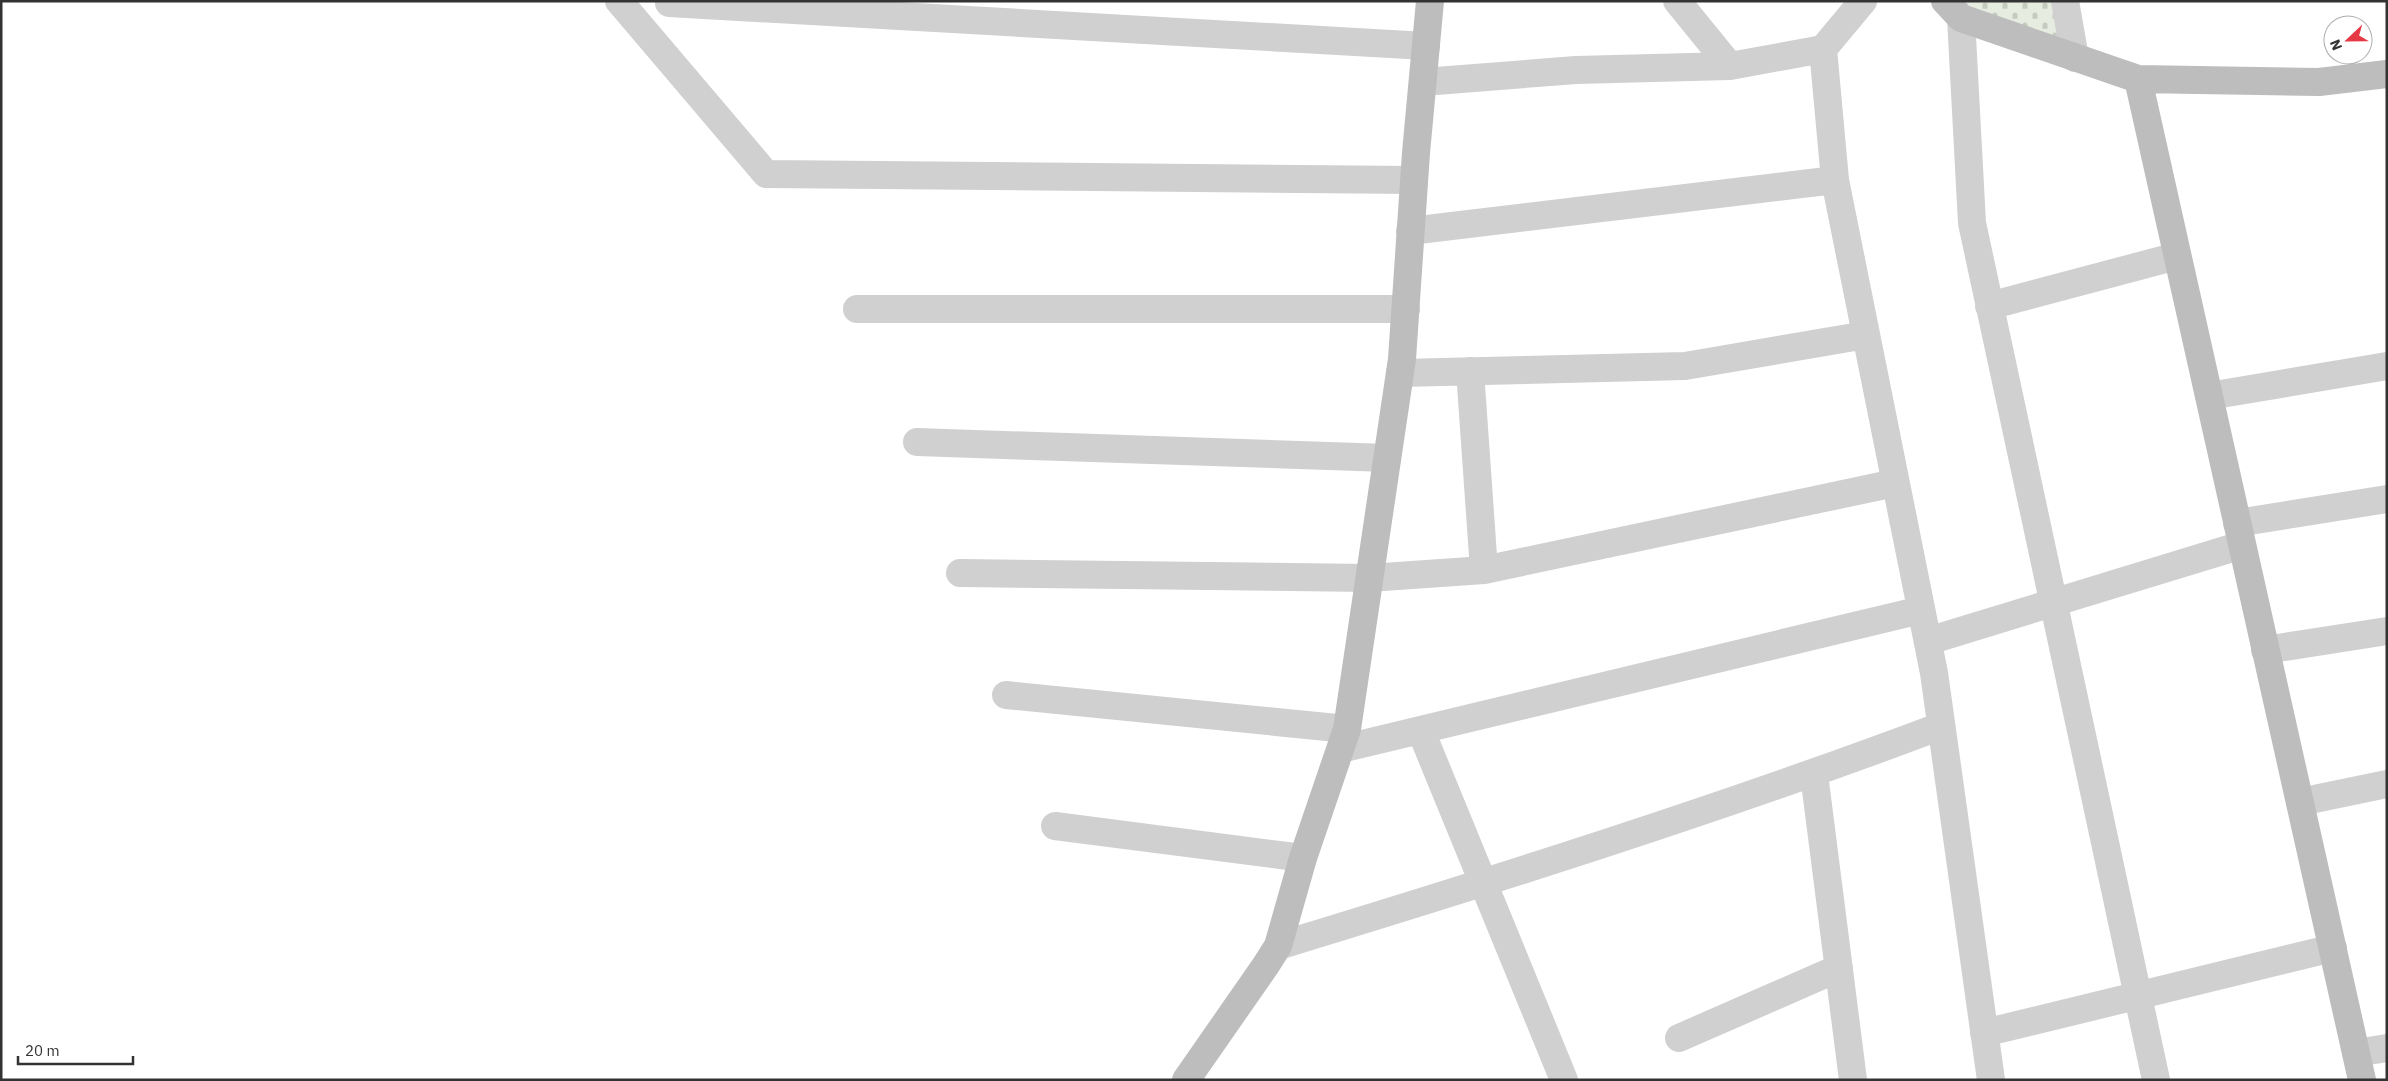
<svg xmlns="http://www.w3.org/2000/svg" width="2388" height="1081" font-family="'IBM Plex Sans',sans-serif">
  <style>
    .cemetery { fill: url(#cemetery-stones) }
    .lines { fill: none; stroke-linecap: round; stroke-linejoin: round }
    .street { stroke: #d0d0d0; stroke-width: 28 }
    .secondary { stroke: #bdbdbd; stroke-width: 28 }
  </style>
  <defs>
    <pattern id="cemetery-stones" width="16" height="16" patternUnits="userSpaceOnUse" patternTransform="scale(1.25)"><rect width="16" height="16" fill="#e6ecdf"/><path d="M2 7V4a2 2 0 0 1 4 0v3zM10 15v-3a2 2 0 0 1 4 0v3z" fill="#c6cbc0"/></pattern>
  </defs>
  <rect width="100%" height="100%" fill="#fff"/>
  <!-- cemetery -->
  <path class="cemetery" d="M 1947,1 L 2065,1 L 2075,56 Z"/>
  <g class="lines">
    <!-- street -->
    <path class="street" d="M 619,1 L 766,174 L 1414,180
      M 1677,1 L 1730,66
      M 1863,1 L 1823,49 L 1835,180 L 1934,673 L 1991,1080
      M 2065,1 L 2075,58
      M 669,3 L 1426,46
      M 1961,18 L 1972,223 L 2156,1080
      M 1423,82 L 1576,70 L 1730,66 L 1823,49
      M 1410,231 L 1835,180
      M 1989,306 L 2177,256
      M 857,309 L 1406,309
      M 1470,371 L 1484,570
      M 1400,373 L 1685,366 L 1866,335
      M 2209,396 L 2387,366
      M 917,442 L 1387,458
      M 2237,523 L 2387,499
      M 960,573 L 1369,578 L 1484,570 L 1895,483
      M 1928,641 L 2242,545
      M 2265,650 L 2387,631
      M 1006,695 L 1347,729
      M 1421,731 L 1564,1080
      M 1341,749 L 1921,610
      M 1814,774 L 1853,1080
      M 2300,802 L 2387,784
      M 1055,826 L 1303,858
      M 1278,946 C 1501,878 1723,808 1941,726
      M 1984,1033 L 2333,948
      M 1679,1038 L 1839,968
      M 2356,1053 L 2387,1048"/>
    <!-- secondary -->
    <path class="secondary" d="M 1945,1 L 1961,18 L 2138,79 L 2319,82 L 2387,74
      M 2138,79 L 2362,1080
      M 1186,1080 L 1266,965 L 1278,946 L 1303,858 L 1347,729 L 1402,359 L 1416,153 L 1430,1"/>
  </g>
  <!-- border -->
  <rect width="2388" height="1081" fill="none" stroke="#333333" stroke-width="5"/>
  <!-- north arrow -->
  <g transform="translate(2348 40) rotate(248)"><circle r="24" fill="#ffffff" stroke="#adadad"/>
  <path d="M0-4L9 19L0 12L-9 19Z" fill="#e63946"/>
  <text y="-8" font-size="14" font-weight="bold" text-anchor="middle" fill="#333333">N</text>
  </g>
  <!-- scale -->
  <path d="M18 1056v8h115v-8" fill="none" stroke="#333333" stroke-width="2.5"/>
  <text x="25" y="1056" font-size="15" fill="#333333" stroke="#ffffff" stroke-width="4" paint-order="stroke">20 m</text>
</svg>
